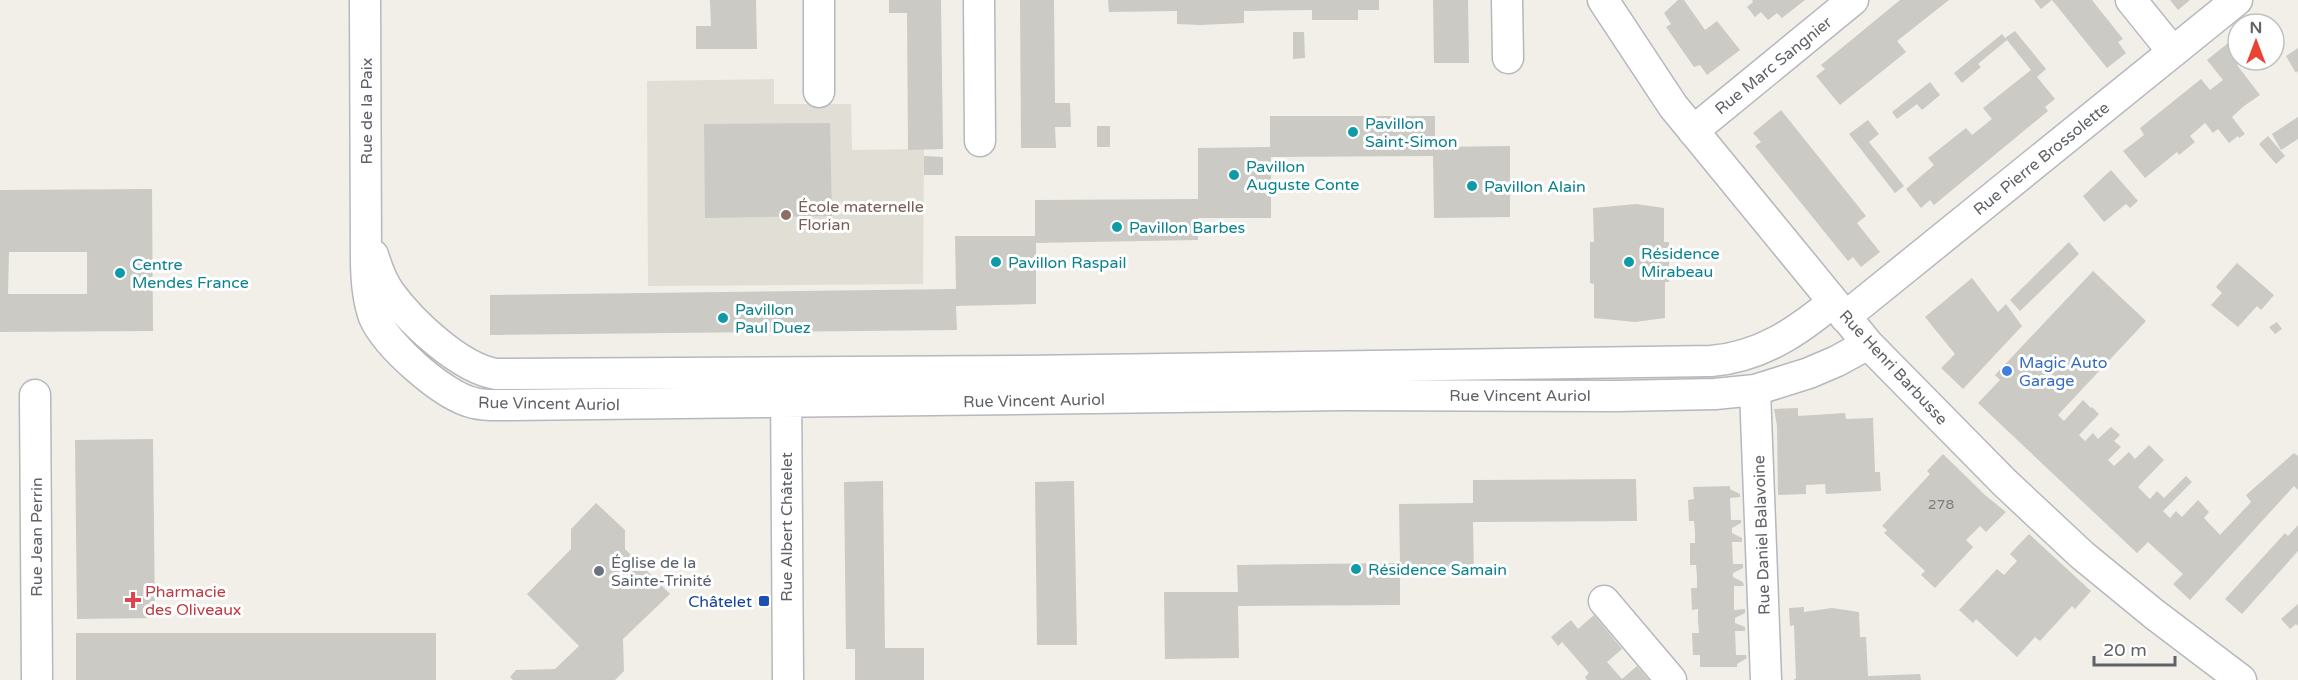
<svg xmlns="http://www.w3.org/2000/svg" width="2298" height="680" font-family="'Varela Round',sans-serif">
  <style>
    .education { fill: #e1ded6 }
    .building { fill: #cccac5; fill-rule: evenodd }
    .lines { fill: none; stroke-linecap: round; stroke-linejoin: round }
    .minor-casing { stroke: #b5b8bc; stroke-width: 33 }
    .minor { stroke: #fff; stroke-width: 30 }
    .culture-dot { fill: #0f9aa8; stroke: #fff; stroke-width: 2 }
    .education-dot { fill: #8d6e63; stroke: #fff; stroke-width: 2 }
    .shop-dot { fill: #3f7fe0; stroke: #fff; stroke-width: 2 }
    .worship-dot { fill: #6b7280; stroke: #fff; stroke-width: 2 }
    .health-dot { fill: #e0444e; stroke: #fff; stroke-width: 2 }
    .transit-dot { fill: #1a4fb4; stroke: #fff; stroke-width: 2 }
    .labels { text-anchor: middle; stroke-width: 6; stroke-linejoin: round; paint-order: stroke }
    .number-label { font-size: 14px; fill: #7a7d7f }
    .street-label { font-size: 16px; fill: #5f6368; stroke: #fff }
    .culture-label { font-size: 16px; fill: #0d838f; stroke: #fff; text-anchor: start }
    .education-label { font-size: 16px; fill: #785e54; stroke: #fff; text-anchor: start }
    .shop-label { font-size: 16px; fill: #366cbe; stroke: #fff; text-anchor: start }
    .worship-label { font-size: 16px; fill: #5b616d; stroke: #fff; text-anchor: start }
    .health-label { font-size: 16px; fill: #be3a42; stroke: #fff; text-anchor: start }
    .transit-label { font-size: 16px; fill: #164399; stroke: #fff; text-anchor: end }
  </style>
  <rect width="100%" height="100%" fill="#f1efe8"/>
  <!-- education -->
  <path class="education" d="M 774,79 L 774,104 L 851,104 L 852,150 L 924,149 L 923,284 L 648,286 L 647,81 Z"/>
  <!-- building -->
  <path class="building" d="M 710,0 L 756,0 L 757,49 L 696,49 L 696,26 L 711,26 Z
    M 889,0 L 941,0 L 943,149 L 908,150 L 907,13 L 889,13 Z
    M 1020,0 L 1054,0 L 1055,103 L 1070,103 L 1071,127 L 1055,127 L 1056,148 L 1021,148 Z
    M 1108,0 L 1379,0 L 1379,10 L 1358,10 L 1358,20 L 1312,20 L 1312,10 L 1244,11 L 1244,23 L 1200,25 L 1177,24 L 1177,11 L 1109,12 Z
    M 1433,0 L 1468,0 L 1469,63 L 1434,63 Z
    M 1678,0 L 1684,0 L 1705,30 L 1717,21 L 1740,50 L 1707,75 L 1700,65 L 1694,67 L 1666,27 L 1671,24 L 1664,13 Z
    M 1752,0 L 1805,0 L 1782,18 L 1777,13 L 1768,20 L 1761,12 L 1755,17 L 1747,7 L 1753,2 Z
    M 1900,0 L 1949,0 L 1897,41 L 1906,52 L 1840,105 L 1816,76 L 1825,69 L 1821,65 Z
    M 2034,0 L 2052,0 L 2041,9 Z
    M 2052,0 L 2092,0 L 2123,39 L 2118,42 L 2126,53 L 2107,68 Z
    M 2170,0 L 2190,0 L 2178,10 Z
    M 2015,31 L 2046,69 L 2037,77 L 2055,99 L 2045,107 L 2048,111 L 1934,205 L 1930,200 L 1921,208 L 1906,189 L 1934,165 L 1928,158 L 1966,128 L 1972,135 L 1992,119 L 1983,108 L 2031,70 L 2007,40 L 1978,64 L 1981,67 L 1962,83 L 1954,73 L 2002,34 L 2005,38 Z
    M 1293,32 L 1304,32 L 1305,58 L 1293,59 Z
    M 2238,35 L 2238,60 L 2245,60 L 2237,65 L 2260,95 L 2244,106 L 2232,117 L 2245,134 L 2239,138 L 2238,136 L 2229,143 L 2218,129 L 2213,133 L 2205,123 L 2190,136 L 2195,142 L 2179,155 L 2177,152 L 2145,178 L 2123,151 L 2144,135 L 2140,128 L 2201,79 L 2210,90 L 2223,80 L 2207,60 Z
    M 2298,48 L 2298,71 L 2296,73 L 2286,56 Z
    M 1930,82 L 1940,95 L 1922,110 L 1917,104 L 1897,119 L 1892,112 Z
    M 1781,110 L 1866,216 L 1857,223 L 1880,252 L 1861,267 L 1853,257 L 1848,261 L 1755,146 L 1761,142 L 1753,133 Z
    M 1270,116 L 1435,116 L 1435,147 L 1510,146 L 1510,217 L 1434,218 L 1433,156 L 1271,157 L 1271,218 L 1198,218 L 1198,240 L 1036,243 L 1036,304 L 956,306 L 957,330 L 490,335 L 490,295 L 956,289 L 955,236 L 1035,236 L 1035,200 L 1198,199 L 1198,148 L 1270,147 Z
    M 2298,117 L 2298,139 L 2281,150 L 2272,134 Z
    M 1868,120 L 1879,134 L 1869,142 L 1904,186 L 1895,193 L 1849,134 Z
    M 830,123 L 832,216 L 705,218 L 704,124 Z
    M 1097,126 L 1110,126 L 1110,147 L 1097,147 Z
    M 2268,136 L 2285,156 L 2276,164 L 2259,144 Z
    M 924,156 L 943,157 L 943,175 L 924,175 Z
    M 2111,170 L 2138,201 L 2130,208 L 2126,204 L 2104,222 L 2083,196 Z
    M 152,189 L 153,331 L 0,332 L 0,190 ZM 9,252 L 87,252 L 87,294 L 8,294 Z
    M 1636,204 L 1664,208 L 1664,242 L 1669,242 L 1669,282 L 1665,282 L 1665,318 L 1635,322 L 1594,318 L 1594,284 L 1590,283 L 1590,242 L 1594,242 L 1593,208 Z
    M 2069,242 L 2079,254 L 2020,311 L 2010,300 Z
    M 2237,263 L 2274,295 L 2261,310 L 2257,306 L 2238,327 L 2211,305 L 2222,293 L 2216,287 Z
    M 2093,271 L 2146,321 L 2058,415 L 2064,421 L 2083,400 L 2091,408 L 2092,407 L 2099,414 L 2079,435 L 2085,441 L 2093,433 L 2098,439 L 2111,427 L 2120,435 L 2114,441 L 2121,447 L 2108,460 L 2114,466 L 2129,452 L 2135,459 L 2149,445 L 2164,460 L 2138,487 L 2150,499 L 2157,491 L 2164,498 L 2186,476 L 2192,482 L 2163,511 L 2170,518 L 2176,511 L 2182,517 L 2198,500 L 2209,512 L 2204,518 L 2220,535 L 2251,502 L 2246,495 L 2294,453 L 2298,456 L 2298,490 L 2294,486 L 2190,600 L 2173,584 L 2183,574 L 2148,542 L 2137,553 L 1978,403 L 2000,380 L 1995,375 Z
    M 1972,278 L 1998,312 L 2006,304 L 2022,326 L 1963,389 L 1941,368 L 1955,354 L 1925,317 Z
    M 2277,322 L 2282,329 L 2275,334 L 2269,327 Z
    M 1798,408 L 1798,416 L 1845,413 L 1846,419 L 1873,418 L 1875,472 L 1880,472 L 1881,491 L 1826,494 L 1825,484 L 1806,485 L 1806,494 L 1778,495 L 1777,426 L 1774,409 Z
    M 153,439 L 155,618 L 77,619 L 75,440 Z
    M 1943,454 L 1985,495 L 2006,512 L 1986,532 L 1980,526 L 1966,540 L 1973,547 L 1935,588 L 1921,575 L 1925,571 L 1884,533 L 1887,530 L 1882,526 L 1930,474 L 1927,471 Z
    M 1636,479 L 1637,521 L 1473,522 L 1474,572 L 1400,573 L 1400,605 L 1238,606 L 1239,658 L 1165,659 L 1164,592 L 1238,592 L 1237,565 L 1400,563 L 1399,504 L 1473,503 L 1473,480 Z
    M 883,481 L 885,648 L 924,648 L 924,680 L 855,680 L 855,649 L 846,649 L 844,482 Z
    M 1074,481 L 1077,645 L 1037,645 L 1035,482 Z
    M 1730,486 L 1730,489 L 1740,494 L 1740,497 L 1730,498 L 1731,520 L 1741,520 L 1741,523 L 1732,528 L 1732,533 L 1742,538 L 1742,542 L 1732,542 L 1733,564 L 1743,564 L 1743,568 L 1733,573 L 1733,577 L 1743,582 L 1744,586 L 1734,586 L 1734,610 L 1745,609 L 1745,613 L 1735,618 L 1735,623 L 1745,627 L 1745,631 L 1735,631 L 1736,655 L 1746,655 L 1747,658 L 1737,664 L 1737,667 L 1700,667 L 1700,655 L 1693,655 L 1692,633 L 1699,633 L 1698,621 L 1698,609 L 1692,610 L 1691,588 L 1697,588 L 1697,576 L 1696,565 L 1690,565 L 1690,543 L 1695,543 L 1695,532 L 1694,521 L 1689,521 L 1688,500 L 1694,499 L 1693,487 Z
    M 596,503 L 625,530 L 625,549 L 670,594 L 623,639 L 624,671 L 615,680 L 513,680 L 510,677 L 516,670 L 555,669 L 579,646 L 527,594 L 571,549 L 571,529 Z
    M 2298,525 L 2298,551 L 2242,614 L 2225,599 L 2285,533 L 2288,536 Z
    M 2029,534 L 2091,591 L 2075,609 L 2072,606 L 2040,641 L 2035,637 L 2017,657 L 1976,619 L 1973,623 L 1959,610 L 1997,569 L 2004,575 L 2017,561 L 2010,554 Z
    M 2298,604 L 2298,626 L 2296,624 L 2290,629 L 2281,619 Z
    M 1804,607 L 1804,612 L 1832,608 L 1859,612 L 1860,637 L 1866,637 L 1868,676 L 1920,674 L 1921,680 L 1794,680 L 1796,678 L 1794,625 L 1790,626 L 1789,608 Z
    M 1594,615 L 1622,649 L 1607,662 L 1622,679 L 1637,666 L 1649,680 L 1587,680 L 1585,677 L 1589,673 L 1562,642 L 1558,646 L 1551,637 L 1571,620 L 1578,629 Z
    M 76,633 L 436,633 L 436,680 L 76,680 Z"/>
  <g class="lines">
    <!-- minor casing -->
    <g class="minor-casing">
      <path id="minor" d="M 365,0 L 366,258 C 366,278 367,298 374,317 C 387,346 443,396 474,403 C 486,406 498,405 511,405 L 1343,395 L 1618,396 L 1715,394 L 1755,390 L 1809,373 L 1837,361 L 1868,344
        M 819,0 L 819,92
        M 979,0 L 980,141
        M 1507,0 L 1508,58
        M 1603,0 L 1673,106 L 1868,344 L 2005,483 L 2082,555 L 2154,614 L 2241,680
        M 2131,0 L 2173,52
        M 1693,131 L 1853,0
        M 373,255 C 377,268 382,282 390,293 C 412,323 460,368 496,374 L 1024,371 L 1711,361 C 1760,357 1797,332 1833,302
        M 1845,317 L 2237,0
        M 786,383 L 788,680
        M 1755,390 L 1766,680
        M 35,395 L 37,680
        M 1604,601 L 1671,680"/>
    </g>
    <!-- minor -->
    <use href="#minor" class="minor"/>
  </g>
  <!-- markers -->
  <g class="culture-dot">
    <circle cx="1353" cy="132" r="6"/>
    <circle cx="1234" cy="175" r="6"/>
    <circle cx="1472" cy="186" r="6"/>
    <circle cx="1117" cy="227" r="6"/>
    <circle cx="996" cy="262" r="6"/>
    <circle cx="1629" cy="262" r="6"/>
    <circle cx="120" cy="273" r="6"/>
    <circle cx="723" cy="318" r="6"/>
    <circle cx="1356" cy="569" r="6"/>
  </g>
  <circle class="education-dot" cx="786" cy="215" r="6"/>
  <circle class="shop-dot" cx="2007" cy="371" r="6"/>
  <circle class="worship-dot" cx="599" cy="571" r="6"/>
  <path class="health-dot" d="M130 591h6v6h6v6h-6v6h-6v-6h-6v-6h6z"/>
  <rect class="transit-dot" x="758" y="595" width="12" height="12" rx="3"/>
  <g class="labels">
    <!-- number labels -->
    <g class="number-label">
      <text x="1941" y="509">278</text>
    </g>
    <!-- street labels -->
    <g class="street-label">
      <text transform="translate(1773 65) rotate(-39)" y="6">Rue Marc Sangnier</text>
      <text transform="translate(366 111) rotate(-90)" y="6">Rue de la Paix</text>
      <text transform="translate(2041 158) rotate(-39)" y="6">Rue Pierre Brossolette</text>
      <text transform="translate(1894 367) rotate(47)" y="6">Rue Henri Barbusse</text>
      <text x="1520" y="401">Rue Vincent Auriol</text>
      <text transform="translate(1034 400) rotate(-1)" y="6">Rue Vincent Auriol</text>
      <text transform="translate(549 403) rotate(1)" y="6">Rue Vincent Auriol</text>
      <text transform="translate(786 527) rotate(-90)" y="6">Rue Albert Châtelet</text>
      <text transform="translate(1761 535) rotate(-92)" y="6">Rue Daniel Balavoine</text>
      <text transform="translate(36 537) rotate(-90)" y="6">Rue Jean Perrin</text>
    </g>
    <!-- culture labels -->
    <g class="culture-label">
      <text x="1365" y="129">Pavillon<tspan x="1365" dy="18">Saint-Simon</tspan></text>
      <text x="1246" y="172">Pavillon<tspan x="1246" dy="18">Auguste Conte</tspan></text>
      <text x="1484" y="192">Pavillon Alain</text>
      <text x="1129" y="233">Pavillon Barbes</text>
      <text x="1641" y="259">Résidence<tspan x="1641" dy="18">Mirabeau</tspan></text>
      <text x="1008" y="268">Pavillon Raspail</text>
      <text x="132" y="270">Centre<tspan x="132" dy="18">Mendes France</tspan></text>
      <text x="735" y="315">Pavillon<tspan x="735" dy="18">Paul Duez</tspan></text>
      <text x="1368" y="575">Résidence Samain</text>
    </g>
    <!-- education labels -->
    <g class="education-label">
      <text x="798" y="212">École maternelle<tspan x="798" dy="18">Florian</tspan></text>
    </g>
    <!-- shop labels -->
    <g class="shop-label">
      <text x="2019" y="368">Magic Auto<tspan x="2019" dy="18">Garage</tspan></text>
    </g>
    <!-- worship labels -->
    <g class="worship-label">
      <text x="611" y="568">Église de la<tspan x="611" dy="18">Sainte-Trinité</tspan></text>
    </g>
    <!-- health labels -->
    <g class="health-label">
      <text x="145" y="597">Pharmacie<tspan x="145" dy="18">des Oliveaux</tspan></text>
    </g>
    <!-- transit labels -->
    <g class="transit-label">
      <text x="752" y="607">Châtelet</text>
    </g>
  </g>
  <!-- north arrow -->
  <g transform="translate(2256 42)"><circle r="28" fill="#ffffff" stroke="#bfc1c3" stroke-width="1.5"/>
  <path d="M0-4.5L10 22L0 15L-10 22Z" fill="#ea4335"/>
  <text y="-9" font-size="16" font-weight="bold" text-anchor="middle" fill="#5f6368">N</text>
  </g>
  <!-- scale -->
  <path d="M2094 656v9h81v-9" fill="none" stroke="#5f6368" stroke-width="3"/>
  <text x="2103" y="656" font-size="18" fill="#5f6368" stroke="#ffffff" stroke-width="4.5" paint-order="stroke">20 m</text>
</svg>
